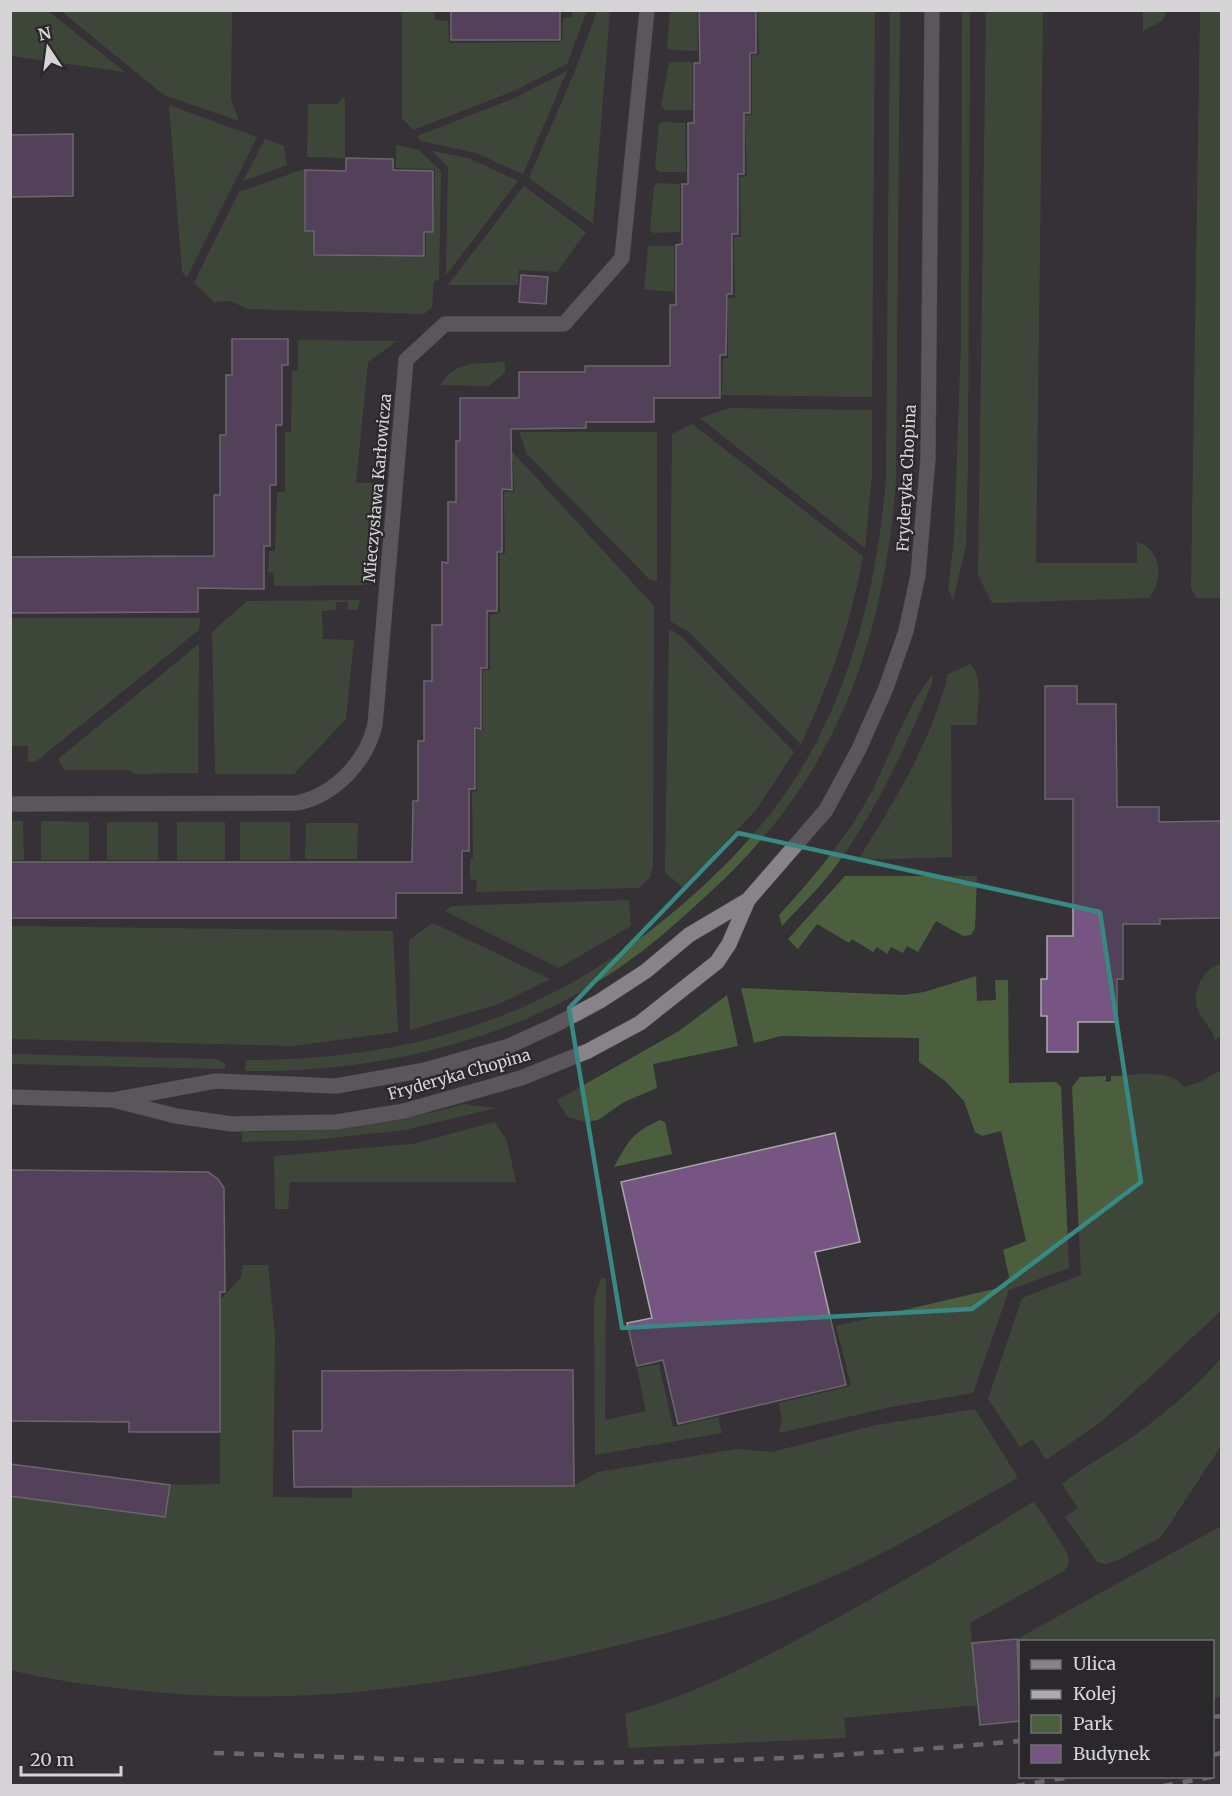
<svg xmlns="http://www.w3.org/2000/svg" width="1232" height="1796" font-family="Merriweather,serif">
  <style>
    .green { fill: #4b5f3e }
    .building { fill: #765582; stroke: #aaa7ac; stroke-width: 1.5 }
    .lines { fill: none; stroke-linecap: round; stroke-linejoin: round }
    .minor-casing { stroke: #504e51; stroke-width: 16 }
    .minor { stroke: #878388; stroke-width: 15 }
    .rail { stroke: #adabae; stroke-width: 4.5; stroke-dasharray: 10 10; stroke-linecap: butt }
    .marked { fill: none; stroke: #378983; stroke-width: 4.5; stroke-linejoin: round }
    .labels { text-anchor: middle; stroke-width: 4.5; stroke-linejoin: round; paint-order: stroke }
    .street-label { font-size: 16px; fill: #d6d4d7; stroke: #2b282c }
  </style>
  <rect width="100%" height="100%" fill="#353236"/>
  <!-- green -->
  <path class="green" d="M 11,10 L 48,11 L 125,72 L 11,56 Z
    M 970,10 L 968,460 L 966,545 L 953,601 L 948,588 L 954,540 L 961,341 L 962,11 Z
    M 97,11 L 232,11 L 231,100 L 239,121 L 164,95 L 61,11 Z
    M 402,11 L 434,11 L 435,20 L 448,21 L 449,43 L 562,42 L 563,18 L 572,17 L 572,11 L 587,11 L 567,64 L 514,91 L 413,130 L 402,118 Z
    M 597,11 L 610,11 L 593,224 L 529,178 L 575,71 Z
    M 670,11 L 697,11 L 698,51 L 670,50 L 667,47 Z
    M 758,11 L 875,11 L 872,397 L 722,395 L 723,359 L 728,358 L 728,298 L 735,298 L 734,237 L 741,237 L 740,177 L 747,176 L 745,116 L 752,115 L 752,55 L 759,55 Z
    M 890,11 L 900,11 L 896,481 C 889,574 869,667 824,749 C 791,811 746,861 694,907 C 672,927 650,946 626,963 C 517,1041 376,1073 245,1071 L 246,1060 C 421,1060 561,1013 692,896 C 741,853 785,802 816,743 C 859,660 878,571 886,479 Z
    M 986,11 L 1043,11 L 1036,563 L 1137,563 L 1137,542 C 1162,549 1164,580 1149,598 L 992,603 L 978,575 Z
    M 1143,11 L 1143,10 L 1167,11 L 1162,21 L 1143,31 Z
    M 1200,11 L 1222,11 L 1222,598 L 1196,598 L 1191,588 Z
    M 669,62 L 692,62 L 692,110 L 665,110 L 661,106 Z
    M 567,71 L 523,174 L 476,153 L 421,141 L 417,136 L 515,98 Z
    M 342,98 L 345,98 L 345,158 L 307,157 L 308,104 L 338,104 Z
    M 169,105 L 257,137 L 187,277 L 182,272 Z
    M 663,122 L 685,123 L 686,172 L 659,172 L 655,169 L 659,124 Z
    M 265,139 L 284,146 L 287,165 L 243,181 Z
    M 396,145 L 419,150 L 441,171 L 439,279 L 434,282 L 432,307 L 424,314 L 247,309 L 231,301 L 214,302 L 194,283 L 239,192 L 304,169 L 304,231 L 314,232 L 313,256 L 426,257 L 426,233 L 434,233 L 435,169 L 396,168 Z
    M 432,151 L 468,158 L 518,181 L 446,275 L 448,167 Z
    M 659,183 L 680,184 L 680,232 L 654,233 L 650,230 L 654,186 Z
    M 524,186 L 586,232 L 557,272 L 519,270 L 518,285 L 448,285 Z
    M 648,246 L 674,246 L 674,292 L 644,289 Z
    M 298,340 L 397,341 L 368,362 L 356,483 L 373,483 L 366,585 L 274,586 L 274,573 L 268,572 L 269,551 L 275,551 L 277,492 L 285,492 L 285,432 L 291,432 L 292,371 L 298,371 Z
    M 505,362 L 505,373 L 489,386 L 441,385 C 454,360 479,364 505,362 Z
    M 729,408 L 872,410 L 872,474 L 865,548 L 700,418 Z
    M 692,424 L 863,556 C 851,623 830,683 801,744 L 689,632 L 670,621 L 672,434 Z
    M 519,432 L 657,432 L 657,582 L 650,580 L 527,454 Z
    M 507,446 L 654,606 L 653,866 L 650,877 L 639,888 L 476,892 L 477,880 L 470,879 L 470,859 L 473,858 L 472,792 L 477,791 L 477,730 L 483,730 L 483,670 L 490,670 L 490,615 L 500,613 L 500,554 L 505,554 L 504,492 L 514,492 L 513,461 L 508,460 Z
    M 360,600 L 358,610 L 348,610 L 348,602 L 336,602 L 336,610 L 322,611 L 323,639 L 354,640 L 346,719 L 294,774 L 215,774 L 212,632 L 247,601 Z
    M 11,618 L 200,618 L 199,630 L 35,762 L 28,762 L 28,746 L 11,746 Z
    M 669,629 L 682,637 L 794,752 L 757,809 L 682,887 L 665,872 Z
    M 199,644 L 198,773 L 135,774 L 130,770 L 64,770 L 58,759 Z
    M 970,664 C 984,676 977,707 977,725 L 951,725 L 952,857 L 858,860 C 894,802 932,741 948,674 Z
    M 933,674 L 932,683 C 905,749 875,814 832,871 C 817,891 798,908 782,926 L 779,915 C 813,878 847,838 871,793 C 891,754 905,708 933,674 Z
    M 11,821 L 23,821 L 24,860 L 11,860 Z
    M 41,821 L 89,822 L 89,860 L 41,860 Z
    M 107,822 L 158,822 L 158,860 L 107,860 Z
    M 177,822 L 225,822 L 225,860 L 177,860 Z
    M 240,822 L 290,822 L 290,860 L 240,860 Z
    M 306,823 L 358,823 L 357,859 L 305,859 Z
    M 845,876 L 977,876 L 975,928 L 971,935 L 963,936 L 936,921 L 918,952 L 907,946 L 903,953 L 891,947 L 887,954 L 877,947 L 873,952 L 852,939 L 849,943 L 817,924 L 798,949 L 788,939 Z
    M 629,900 L 631,926 L 559,968 L 445,911 L 451,906 Z
    M 433,923 L 550,979 L 499,1004 L 410,1030 L 409,940 Z
    M 10,926 L 393,931 L 398,1032 L 293,1046 L 11,1039 Z
    M 1221,964 L 1221,1036 L 1215,1040 C 1211,1027 1206,1025 1200,1015 C 1189,998 1202,967 1221,964 Z
    M 976,976 L 977,1001 L 996,1000 L 995,980 L 1008,980 L 1009,1083 L 1056,1082 L 1061,1087 L 1069,1268 L 1009,1290 L 973,1393 L 891,1407 L 779,1433 L 782,1418 L 779,1403 L 851,1386 L 836,1326 L 1011,1285 L 1003,1250 L 1026,1241 L 1001,1131 L 982,1136 L 975,1132 L 964,1101 L 944,1080 L 919,1062 L 919,1038 L 781,1036 L 754,1043 L 741,988 L 904,995 L 924,992 Z
    M 727,995 L 738,1046 L 653,1064 L 657,1088 L 624,1102 L 598,1120 L 586,1122 L 567,1117 L 557,1100 L 679,1031 Z
    M 11,1054 L 217,1059 L 225,1064 L 225,1069 L 11,1064 Z
    M 1221,1070 L 1221,1311 L 1101,1422 L 1046,1460 L 1033,1439 L 1020,1447 L 988,1399 L 1022,1298 L 1081,1275 L 1072,1087 L 1080,1077 L 1106,1076 L 1106,1082 L 1111,1081 L 1111,1076 C 1132,1076 1171,1067 1184,1087 L 1200,1082 Z
    M 464,1104 L 496,1108 L 405,1130 L 313,1140 L 242,1142 L 242,1132 C 320,1132 389,1125 464,1104 Z
    M 660,1120 L 665,1122 L 672,1154 L 614,1167 C 629,1140 632,1133 660,1120 Z
    M 495,1122 L 507,1141 L 516,1182 L 290,1182 L 288,1209 L 275,1209 L 274,1156 L 412,1144 Z
    M 243,1265 L 268,1265 L 275,1335 L 273,1497 L 352,1498 L 352,1486 L 573,1486 L 598,1472 L 736,1449 L 772,1452 L 876,1425 L 975,1409 L 1018,1478 C 955,1512 893,1551 827,1579 C 743,1615 653,1638 564,1658 C 412,1691 281,1707 125,1689 C 86,1684 48,1680 11,1670 L 10,1496 L 165,1517 L 170,1485 L 220,1484 L 220,1300 L 241,1277 Z
    M 601,1278 L 606,1278 L 605,1420 L 646,1411 L 637,1368 L 659,1364 L 673,1427 L 718,1417 L 722,1433 L 595,1455 L 594,1300 Z
    M 1221,1358 L 1221,1446 L 1161,1537 L 1118,1560 L 1106,1564 L 1097,1562 L 1065,1517 L 1078,1508 L 1062,1484 C 1087,1464 1114,1451 1139,1432 C 1169,1410 1197,1386 1221,1358 Z
    M 1034,1501 L 1067,1552 L 1069,1563 L 1064,1571 L 970,1623 L 978,1705 L 844,1718 L 846,1738 L 629,1748 L 625,1714 C 693,1695 755,1663 817,1629 C 891,1589 963,1546 1034,1501 Z
    M 1221,1526 L 1221,1697 L 1213,1699 L 1212,1642 L 1020,1642 L 1020,1672 L 1017,1639 Z"/>
  <!-- building -->
  <path class="building" d="M 451,10 L 560,10 L 560,40 L 451,40 Z
    M 699,10 L 756,10 L 756,53 L 750,53 L 750,113 L 744,113 L 744,174 L 738,174 L 738,234 L 732,234 L 732,294 L 727,294 L 726,355 L 720,355 L 720,398 L 654,398 L 654,422 L 586,422 L 586,428 L 511,429 L 512,490 L 502,489 L 502,552 L 497,552 L 497,611 L 487,611 L 487,668 L 481,668 L 481,729 L 475,728 L 475,789 L 469,789 L 469,851 L 462,851 L 462,893 L 396,893 L 396,918 L 10,918 L 10,862 L 412,862 L 413,801 L 418,801 L 418,741 L 424,741 L 424,681 L 432,681 L 432,625 L 442,625 L 442,562 L 448,563 L 448,502 L 456,502 L 456,441 L 460,441 L 460,398 L 519,398 L 519,372 L 585,372 L 585,366 L 670,366 L 670,305 L 676,305 L 676,245 L 682,244 L 682,184 L 688,184 L 688,123 L 694,123 L 694,63 L 700,63 Z
    M 73,134 L 73,196 L 10,197 L 10,135 Z
    M 346,158 L 393,159 L 393,170 L 433,171 L 433,232 L 424,232 L 424,256 L 314,255 L 314,231 L 305,231 L 305,170 L 346,171 Z
    M 521,275 L 548,277 L 546,304 L 519,302 Z
    M 232,339 L 288,339 L 288,365 L 282,365 L 282,425 L 276,425 L 276,485 L 270,485 L 270,546 L 264,546 L 264,589 L 198,588 L 198,612 L 10,613 L 10,557 L 214,556 L 214,495 L 220,495 L 220,435 L 226,435 L 226,375 L 232,375 Z
    M 1045,686 L 1077,686 L 1077,704 L 1116,704 L 1117,807 L 1159,807 L 1159,822 L 1221,821 L 1221,918 L 1160,919 L 1160,924 L 1123,924 L 1123,979 L 1117,979 L 1117,1022 L 1078,1022 L 1078,1052 L 1047,1052 L 1047,1016 L 1041,1016 L 1041,979 L 1047,979 L 1047,936 L 1073,936 L 1073,799 L 1045,799 Z
    M 835,1133 L 860,1242 L 815,1252 L 846,1385 L 678,1424 L 663,1360 L 637,1366 L 627,1323 L 652,1318 L 621,1182 Z
    M 10,1170 L 208,1172 L 218,1179 L 224,1188 L 225,1292 L 220,1292 L 220,1432 L 129,1432 L 129,1422 L 10,1421 Z
    M 530,1370 L 573,1370 L 574,1486 L 294,1487 L 293,1431 L 322,1431 L 322,1371 Z
    M 10,1464 L 170,1485 L 165,1517 L 10,1496 Z
    M 1017,1639 L 1020,1721 L 980,1725 L 972,1643 Z"/>
  <g class="lines">
    <!-- minor casing -->
    <g class="minor-casing">
      <path id="minor" d="M 10,804 L 297,803 C 335,795 366,762 375,725 L 406,360 L 445,324 L 564,324 L 622,258 L 647,10
        M 10,1097 L 113,1100 L 216,1081 L 336,1086 L 425,1070 L 509,1046 L 555,1025 L 600,1001 L 646,971 L 689,935 L 748,900
        M 113,1100 L 176,1116 L 232,1124 L 337,1122 L 404,1111 L 521,1078 L 588,1051 L 640,1023 L 717,962 L 729,944 L 748,900 L 826,810 L 859,749 L 886,688 L 906,631 L 918,575 L 928,458 L 932,10"/>
    </g>
    <!-- minor -->
    <use href="#minor" class="minor"/>
    <!-- rail -->
    <path class="rail" d="M 1212,1717 L 1222,1716
      M 214,1753 C 358,1757 501,1765 645,1762 C 770,1761 895,1752 1020,1741
      M 1212,1755 L 1222,1753
      M 1015,1786 L 1076,1776
      M 1163,1786 L 1222,1775"/>
  </g>
  <!-- marked area -->
  <path d="M0 0H1232V1796H0ZM 738,833 L 1100,912 L 1141,1182 L 972,1309 L 622,1328 L 569,1008 Z" fill="#353236" fill-opacity=".55" fill-rule="evenodd"/>
  <path class="marked" d="M 738,833 L 1100,912 L 1141,1182 L 972,1309 L 622,1328 L 569,1008 Z"/>
  <g class="labels">
    <!-- street labels -->
    <g class="street-label">
      <text transform="translate(906 478) rotate(-87)" y="6">Fryderyka Chopina</text>
      <text transform="translate(377 488) rotate(-85)" y="6">Mieczysława Karłowicza</text>
      <text transform="translate(459 1074) rotate(-16)" y="6">Fryderyka Chopina</text>
    </g>
  </g>
  <!-- border -->
  <rect width="1232" height="1796" fill="none" stroke="#d6d4d7" stroke-width="24"/>
  <!-- legend -->
  <rect x="1019" y="1640" width="195" height="138" fill="#2b282c" stroke="#6f6d70" stroke-width="1.5"/>
  <rect x="1031" y="1660" width="30" height="9" fill="#878388" stroke="#6f6d70" stroke-width="1.5"/>
  <text x="1073" y="1670" font-size="18" fill="#d6d4d7">Ulica</text>
  <rect x="1031" y="1690" width="30" height="9" fill="#adabae" stroke="#6f6d70" stroke-width="1.5"/>
  <text x="1073" y="1700" font-size="18" fill="#d6d4d7">Kolej</text>
  <rect x="1031" y="1715" width="30" height="18" fill="#4b5f3e" stroke="#6f6d70" stroke-width="1.5"/>
  <text x="1073" y="1730" font-size="18" fill="#d6d4d7">Park</text>
  <rect x="1031" y="1745" width="30" height="18" fill="#765582" stroke="#6f6d70" stroke-width="1.5"/>
  <text x="1073" y="1760" font-size="18" fill="#d6d4d7">Budynek</text>
  <!-- north arrow -->
  <g transform="translate(48 48) rotate(347)" stroke="#2b282c" stroke-width="4.5" paint-order="stroke">
  <path d="M0-4.5L10 22L0 15L-10 22Z" fill="#d6d4d7"/>
  <text y="-9" font-size="16" font-weight="bold" text-anchor="middle" fill="#d6d4d7">N</text>
  </g>
  <!-- scale -->
  <path d="M21 1766v9h100v-9" fill="none" stroke="#d6d4d7" stroke-width="3"/>
  <text x="30" y="1766" font-size="18" fill="#d6d4d7" stroke="#2b282c" stroke-width="4.5" paint-order="stroke">20 m</text>
</svg>
